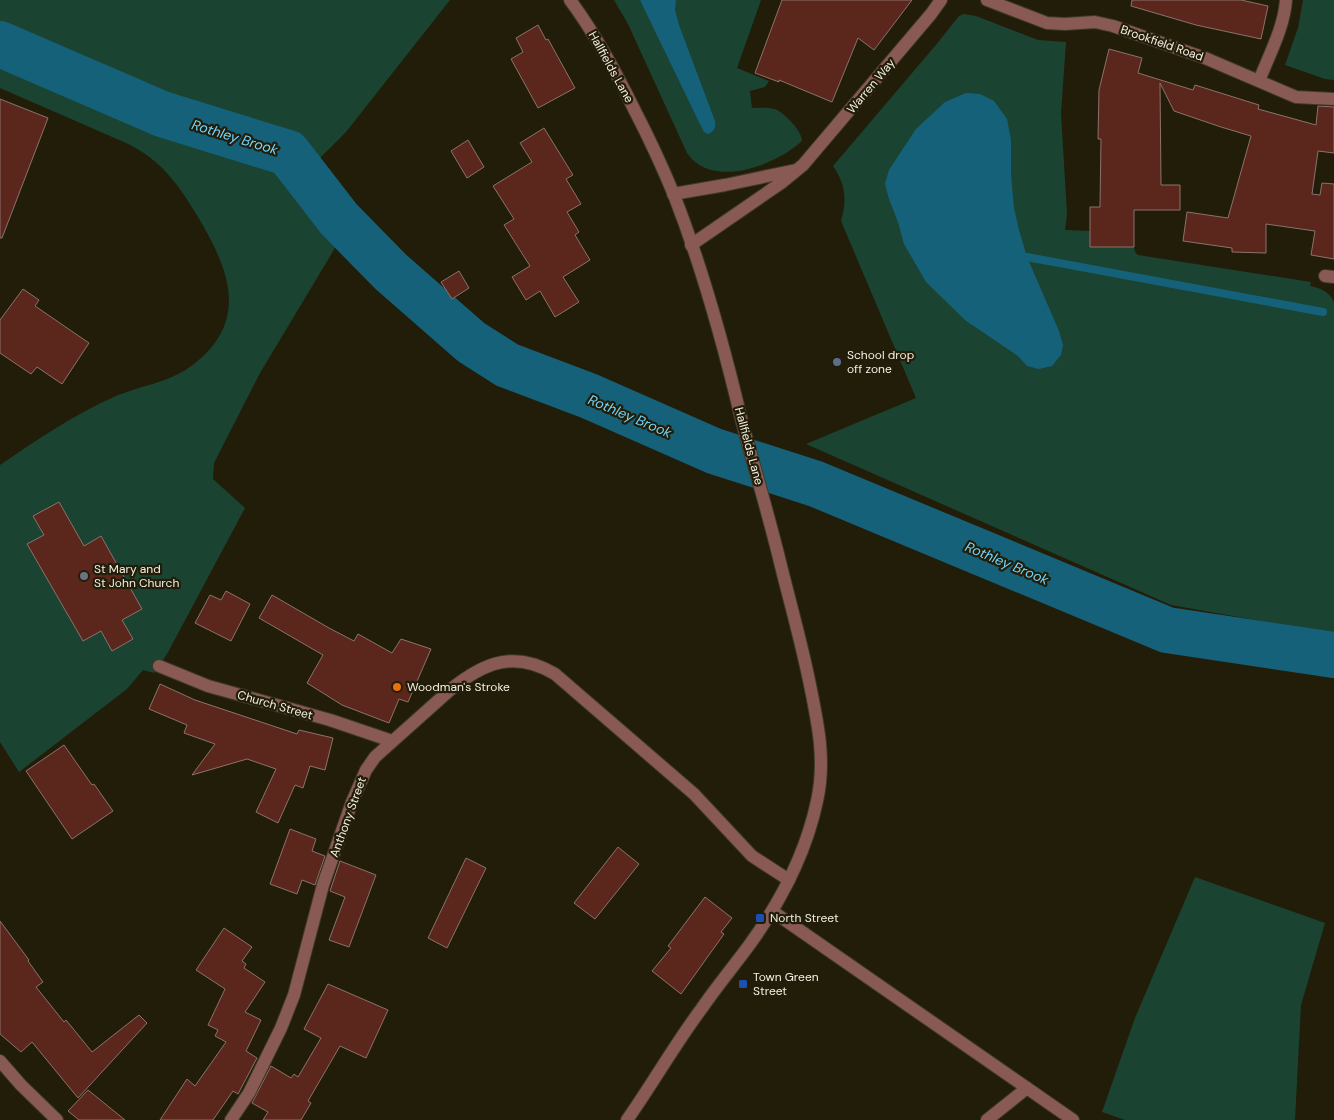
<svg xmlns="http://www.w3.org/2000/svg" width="1334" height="1120" font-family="'DM Sans',sans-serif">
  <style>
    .green { fill: #1a4431 }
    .water { fill: #16617a }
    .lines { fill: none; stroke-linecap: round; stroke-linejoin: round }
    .stream { stroke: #16617a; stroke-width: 8 }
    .river { stroke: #16617a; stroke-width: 46 }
    .building { fill: #5b271c; stroke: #8b726c }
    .minor-casing { stroke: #3f3a28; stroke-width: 14 }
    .tertiary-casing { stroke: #3f3a28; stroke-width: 14 }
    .minor { stroke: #895a54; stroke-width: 12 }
    .tertiary { stroke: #895a54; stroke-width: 12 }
    .service-dot { fill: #5c6f8a; stroke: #221d09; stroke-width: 2 }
    .worship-dot { fill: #6b7280; stroke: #221d09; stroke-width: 2 }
    .food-dot { fill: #e8710a; stroke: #221d09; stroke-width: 2 }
    .transit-dot { fill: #1a4fb4; stroke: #221d09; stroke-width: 2 }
    .labels { text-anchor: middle; stroke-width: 4.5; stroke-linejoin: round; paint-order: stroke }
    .street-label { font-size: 12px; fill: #f3efe3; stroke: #221d09 }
    .poi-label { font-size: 12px; fill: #f3efe3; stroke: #221d09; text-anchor: start }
    .water-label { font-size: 14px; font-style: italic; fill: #70d6fe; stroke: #221d09 }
  </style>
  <rect width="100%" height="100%" fill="#221d09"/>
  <!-- green -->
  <path class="green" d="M 0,0 L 450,0 L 346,132 L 295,183 L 341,238 L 260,373 L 214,463 L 213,479 L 245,508 L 167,654 L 154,673 L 143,670 L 127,689 L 19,772 L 0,742 L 0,465 C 37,440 73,415 114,397 C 141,385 170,383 194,364 C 250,320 229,269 198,217 C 184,194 170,172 148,156 C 132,144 112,137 94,129 C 63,115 31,102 0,88 Z
    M 614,0 L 761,0 L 737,68 L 769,81 L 765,87 L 750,91 L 752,108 C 760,108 769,107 777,110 C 785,114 802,131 802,141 C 776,165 712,190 687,153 L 628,24 Z
    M 1303,0 L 1334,0 L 1334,80 L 1325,79 L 1285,65 L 1298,28 Z
    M 964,14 L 976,16 L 1038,40 L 1066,42 L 1061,113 L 1067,214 L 1065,230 L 1090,231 L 1090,247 L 1134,247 L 1135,252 L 1138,255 L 1311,282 L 1310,286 C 1321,288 1329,292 1334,302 L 1334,634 L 1171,605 L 806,444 L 916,398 L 841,221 C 847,199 846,185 833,166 L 935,46 L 959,16 Z
    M 1195,877 L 1325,923 L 1301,1005 L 1295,1120 L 1125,1120 L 1102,1112 L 1135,1018 Z"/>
  <!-- water -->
  <path class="water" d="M 640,0 L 676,0 L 675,10 L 679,25 L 715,121 C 716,129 714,131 708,134 L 704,132 L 697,118 Z
    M 966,93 L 980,94 L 994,101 L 1007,119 L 1011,140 L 1011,175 L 1014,208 L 1019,230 L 1027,257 L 1059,331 L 1063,345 L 1061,355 L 1052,366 L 1039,369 L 1027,366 L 1018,356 L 965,320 L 926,282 L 904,244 L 898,222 L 889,199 L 885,184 L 889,170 L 916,129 L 945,102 Z"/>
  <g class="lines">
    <!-- stream -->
    <path class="stream" d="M 1027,257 L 1323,312"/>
    <!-- river -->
    <path class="river" d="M 0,44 L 162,114 L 288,153 L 339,219 L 391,272 L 471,342 L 507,365 L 589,396 L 714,451 L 816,484 L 1167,630 L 1334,655"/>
  </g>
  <!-- building -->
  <path class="building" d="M 782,0 L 912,0 L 874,50 L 858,38 L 832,102 L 779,80 L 779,82 L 755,73 Z
    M 1132,0 L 1241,0 L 1268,6 L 1261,39 L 1196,25 L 1131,6 Z
    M 538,25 L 546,40 L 548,39 L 575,88 L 538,108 L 511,59 L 523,52 L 516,38 Z
    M 1109,49 L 1142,58 L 1138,73 L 1193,90 L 1195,85 L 1259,105 L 1258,109 L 1316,125 L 1318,106 L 1334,107 L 1334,153 L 1318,151 L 1312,194 L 1320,195 L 1322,183 L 1334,184 L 1334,259 L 1311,255 L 1315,231 L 1266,224 L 1266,253 L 1232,252 L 1232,248 L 1183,241 L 1187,212 L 1228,218 L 1251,136 L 1221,127 L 1174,111 L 1160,83 L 1161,185 L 1180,185 L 1180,210 L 1134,210 L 1134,247 L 1090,247 L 1090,207 L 1100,207 L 1101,139 L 1098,139 L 1099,90 Z
    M 0,99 L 48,118 L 2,238 L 0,238 Z
    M 544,128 L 573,175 L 566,179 L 581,204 L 567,212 L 579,232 L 575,235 L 590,260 L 563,277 L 579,302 L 555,317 L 540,291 L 526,300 L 512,277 L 530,266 L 504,225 L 514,219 L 493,186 L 532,162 L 520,143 Z
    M 468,140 L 484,167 L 467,178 L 451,151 Z
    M 459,271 L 469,288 L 452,299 L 441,282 Z
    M 23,289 L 39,300 L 35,306 L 89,343 L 62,384 L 37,367 L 31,374 L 0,353 L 0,320 Z
    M 59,502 L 84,546 L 101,536 L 142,609 L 122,620 L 133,639 L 112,651 L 101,631 L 83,641 L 27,544 L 44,535 L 33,516 Z
    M 226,591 L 250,604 L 231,641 L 195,623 L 210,595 L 221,600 Z
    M 272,595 L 329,628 L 354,641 L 358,634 L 392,653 L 401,639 L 431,649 L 408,702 L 399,699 L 389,723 L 342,705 L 307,683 L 323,655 L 259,618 Z
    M 160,684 L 195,700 L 297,734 L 299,730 L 333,738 L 325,770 L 310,766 L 303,788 L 295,785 L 278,823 L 256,812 L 276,769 L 247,759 L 192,775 L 215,744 L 184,733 L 187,725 L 149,709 Z
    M 64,745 L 92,785 L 94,784 L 113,811 L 72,839 L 26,771 Z
    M 290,829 L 316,839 L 312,851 L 325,856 L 315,885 L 302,880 L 297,894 L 270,884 Z
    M 618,847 L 639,864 L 595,919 L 574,903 Z
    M 466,858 L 486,868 L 447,948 L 428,938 Z
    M 340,861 L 376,875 L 349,947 L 329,940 L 345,897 L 330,891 Z
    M 705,897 L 732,918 L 721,932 L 724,934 L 681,994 L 652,971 L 671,948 L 668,946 Z
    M 0,921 L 29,960 L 28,961 L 43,982 L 36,987 L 64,1022 L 66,1020 L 92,1052 L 139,1015 L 147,1023 L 78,1098 L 32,1042 L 21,1052 L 0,1034 Z
    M 224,928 L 252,947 L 242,961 L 246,964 L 244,968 L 265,982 L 245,1012 L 261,1020 L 246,1051 L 257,1058 L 238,1094 L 233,1091 L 213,1120 L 160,1120 L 187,1079 L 195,1086 L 226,1042 L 215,1036 L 218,1030 L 208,1025 L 225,989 L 196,970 Z
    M 328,984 L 388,1010 L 366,1058 L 340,1046 L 308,1101 L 311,1103 L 301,1120 L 263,1120 L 268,1112 L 252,1103 L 271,1066 L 291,1078 L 294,1074 L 298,1077 L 321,1038 L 304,1029 Z
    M 88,1090 L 125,1120 L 79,1120 L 68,1111 Z"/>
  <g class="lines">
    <!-- minor casing -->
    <g class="minor-casing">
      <path id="minor" d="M 987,0 L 1047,23 L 1065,24 L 1095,22 L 1113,26 L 1205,58 L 1296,97 L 1334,99
        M 1259,81 C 1269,55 1284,28 1286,0
        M 673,194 L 725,185 L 796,170
        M 691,245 L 781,183 L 803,165 L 931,14 L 941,0
        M 1325,276 L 1334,277
        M 159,666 L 208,686 L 330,720 L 392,741
        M 0,1061 L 21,1085 L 57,1120
        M 231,1120 L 249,1093 L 281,1028 L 294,995 L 323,885 L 352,802 L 366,770 L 375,757 L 450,690 C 484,662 515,650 555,674 L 694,794 L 752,856 L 789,880
        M 987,1120 L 1027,1088"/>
    </g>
    <!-- tertiary casing -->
    <g class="tertiary-casing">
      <path id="tertiary" d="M 570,0 C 596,35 616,72 635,111 C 649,138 662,166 674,195 C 702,267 723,342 741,418 C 754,467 769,516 781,566 C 791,606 802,645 810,685 C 818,724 826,761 817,801 C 806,853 781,901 750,944 C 734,966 717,986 702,1008 C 675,1044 653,1083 627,1120
        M 772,911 L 1073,1120"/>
    </g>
    <!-- minor -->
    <use href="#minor" class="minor"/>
    <!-- tertiary -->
    <use href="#tertiary" class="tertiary"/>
  </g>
  <!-- markers -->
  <circle class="service-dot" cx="837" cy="362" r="5"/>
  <circle class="worship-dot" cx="84" cy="576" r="5"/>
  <circle class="food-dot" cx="397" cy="687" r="5"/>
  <g class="transit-dot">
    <rect x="755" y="913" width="10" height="10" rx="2.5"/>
    <rect x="738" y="979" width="10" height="10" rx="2.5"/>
  </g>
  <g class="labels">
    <!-- street labels -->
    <g class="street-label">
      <text transform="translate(1162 43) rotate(19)" y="4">Brookfield Road</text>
      <text transform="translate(611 67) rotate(61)" y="4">Hallfields Lane</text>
      <text transform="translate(871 86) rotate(-50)" y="4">Warren Way</text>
      <text transform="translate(749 446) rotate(75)" y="4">Hallfields Lane</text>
      <text transform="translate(275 705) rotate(16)" y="4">Church Street</text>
      <text transform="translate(348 817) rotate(-70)" y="4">Anthony Street</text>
    </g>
    <!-- poi labels -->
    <g class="poi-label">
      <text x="847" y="359">School drop<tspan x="847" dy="14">off zone</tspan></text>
      <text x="94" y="573">St Mary and<tspan x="94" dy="14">St John Church</tspan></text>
      <text x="407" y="691">Woodman's Stroke</text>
      <text x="770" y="922">North Street</text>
      <text x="753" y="981">Town Green<tspan x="753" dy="14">Street</tspan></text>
    </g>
    <!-- water labels -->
    <g class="water-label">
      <text transform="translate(235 137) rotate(17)" y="5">Rothley Brook</text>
      <text transform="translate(630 416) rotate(23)" y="5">Rothley Brook</text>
      <text transform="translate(1007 563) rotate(23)" y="5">Rothley Brook</text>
    </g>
  </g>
</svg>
